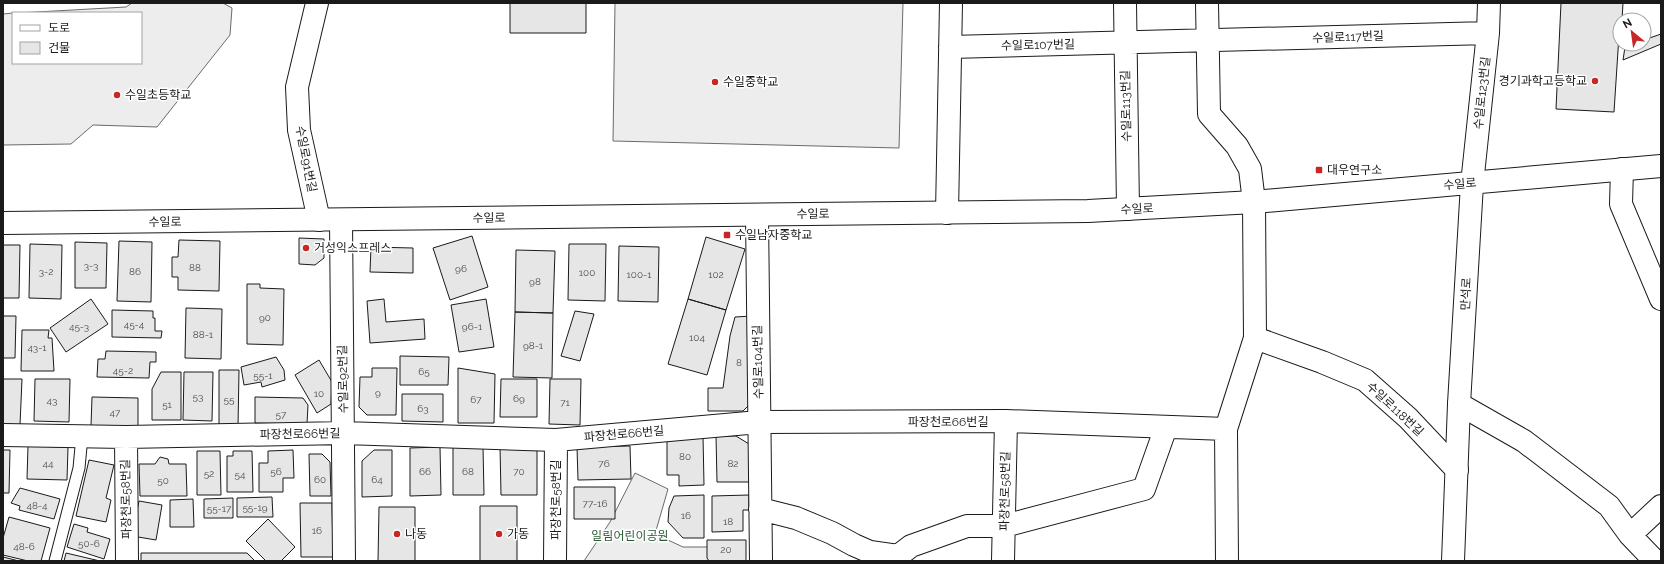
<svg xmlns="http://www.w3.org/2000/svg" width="1664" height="564" font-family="Raleway,'Noto Sans KR',sans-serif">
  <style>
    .built { fill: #ededed; stroke: #6a6a6a }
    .building { fill: #e6e6e6; stroke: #1a1a1a }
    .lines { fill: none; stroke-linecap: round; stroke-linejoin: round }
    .lane-casing { stroke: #1a1a1a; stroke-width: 13 }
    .street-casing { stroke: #1a1a1a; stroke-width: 24 }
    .secondary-casing { stroke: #1a1a1a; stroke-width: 24 }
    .lane { stroke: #fff; stroke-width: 11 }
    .street { stroke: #fff; stroke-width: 22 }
    .secondary { stroke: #fff; stroke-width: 22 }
    .poi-dot { fill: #c62828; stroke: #fff; stroke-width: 1.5 }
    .labels { text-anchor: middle; stroke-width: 3; stroke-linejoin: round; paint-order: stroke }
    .number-label { font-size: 10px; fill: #4d4d4d }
    .street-label { font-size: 12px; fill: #1a1a1a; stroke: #fff }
    .poi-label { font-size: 12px; fill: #1a1a1a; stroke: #fff; text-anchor: start }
    .park-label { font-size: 12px; fill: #2b5a34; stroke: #fff }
  </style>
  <rect width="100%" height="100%" fill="#fff"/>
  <!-- built -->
  <path class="built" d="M 132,3 L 223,3 L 232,8 L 230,35 L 157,127 L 93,125 L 71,144 L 3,145 L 3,14 L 13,13 L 13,63 L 141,63 L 141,13 L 18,13 L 126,7 Z
    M 615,3 L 903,3 L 899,148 L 613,141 Z
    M 635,473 L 668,489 L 655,534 L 683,547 L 745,547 L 745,561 L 584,561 L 610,522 Z"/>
  <!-- building -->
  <path class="building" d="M 510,3 L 586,3 L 586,33 L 510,33 Z
    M 1561,3 L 1623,3 L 1622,20 L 1620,20 L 1614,112 L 1556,109 Z
    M 1661,34 L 1661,44 L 1623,60 L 1625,47 L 1633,44 L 1644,44 L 1644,40 Z
    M 472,236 L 488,287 L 450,300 L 433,248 Z
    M 706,237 L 745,249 L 726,310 L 688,299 Z
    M 299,238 L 324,239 L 324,258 L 315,265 L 299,264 Z
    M 179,240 L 220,241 L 219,291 L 178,290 L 178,277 L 172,277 L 172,257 L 178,257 Z
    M 119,241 L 152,242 L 151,302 L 117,301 Z
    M 75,242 L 107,243 L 106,288 L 75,288 Z
    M 30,244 L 62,245 L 61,299 L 29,298 Z
    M 569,244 L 606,244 L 605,301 L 568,300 Z
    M 3,245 L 20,245 L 19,298 L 3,298 Z
    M 619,246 L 659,247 L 658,302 L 618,301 Z
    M 371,247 L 413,248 L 413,273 L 370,272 Z
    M 516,250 L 555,251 L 553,313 L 515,312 Z
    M 247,284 L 260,284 L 260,288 L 284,289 L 283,345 L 247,344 Z
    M 91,299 L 108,324 L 66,352 L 50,328 Z
    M 384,299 L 386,322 L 424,319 L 425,339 L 370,343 L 367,301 Z
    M 486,299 L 494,347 L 459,352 L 451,305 Z
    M 688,299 L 726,310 L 707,375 L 668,364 Z
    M 186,308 L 222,309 L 221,359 L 185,358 Z
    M 112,310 L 153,311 L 153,318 L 155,318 L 155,331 L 162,331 L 161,338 L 112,337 Z
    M 575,311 L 594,314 L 580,361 L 561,356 Z
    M 515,312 L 553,313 L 552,378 L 513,377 Z
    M 3,316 L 16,316 L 15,358 L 3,358 Z
    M 752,316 L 753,401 L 743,411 L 708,411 L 708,388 L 723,388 L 730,336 L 735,317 Z
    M 22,330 L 49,330 L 48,338 L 52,338 L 54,371 L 21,371 Z
    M 106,351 L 156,352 L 156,362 L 150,362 L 149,378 L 97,377 L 98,359 L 105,359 Z
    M 400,356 L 449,357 L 448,385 L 400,385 Z
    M 276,357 L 284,370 L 285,380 L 262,387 L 261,382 L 244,385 L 241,367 Z
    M 319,360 L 332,382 L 331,404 L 317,413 L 295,375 Z
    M 372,368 L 397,368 L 396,415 L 367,415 L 359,407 L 360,377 L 372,377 Z
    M 458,368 L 495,374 L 494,423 L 458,423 Z
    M 219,370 L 239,370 L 238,427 L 219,427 Z
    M 161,372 L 181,372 L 181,420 L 152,420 L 152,389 Z
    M 184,372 L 213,372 L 212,421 L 183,420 Z
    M 3,379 L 22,379 L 20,425 L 3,425 Z
    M 35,379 L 70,379 L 69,422 L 34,421 Z
    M 501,379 L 537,379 L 537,417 L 500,417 Z
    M 550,379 L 581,379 L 580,425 L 549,424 Z
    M 402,394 L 443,394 L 443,422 L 402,421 Z
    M 92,397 L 138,398 L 138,427 L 91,426 Z
    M 255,397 L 303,398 L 308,405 L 307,424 L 255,423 Z
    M 703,436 L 704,485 L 679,486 L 679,475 L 667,475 L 667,437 Z
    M 716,436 L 736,436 L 749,444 L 749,482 L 717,482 Z
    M 28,446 L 68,447 L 67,480 L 27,479 Z
    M 500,446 L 537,446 L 537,495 L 501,495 Z
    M 630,446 L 631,479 L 578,480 L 577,447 Z
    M 440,447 L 441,495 L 410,496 L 410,448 Z
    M 453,447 L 483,447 L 484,495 L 453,495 Z
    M 3,450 L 10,450 L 9,493 L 3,493 Z
    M 293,450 L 294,478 L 283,478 L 283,492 L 259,492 L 259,463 L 268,463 L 268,451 Z
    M 374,450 L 392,450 L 392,496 L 362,497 L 362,461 Z
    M 197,451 L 220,451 L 221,495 L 197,495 Z
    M 233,451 L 252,451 L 253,492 L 227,492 L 227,456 L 233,456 Z
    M 309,454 L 322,454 L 330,462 L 331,496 L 310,496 Z
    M 160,457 L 168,459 L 169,464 L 186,464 L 187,496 L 140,496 L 139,464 L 155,464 Z
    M 89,460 L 114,465 L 106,498 L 111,500 L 106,522 L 76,516 Z
    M 574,487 L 615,487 L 615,519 L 574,519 Z
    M 20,488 L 60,499 L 54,519 L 19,510 L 20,506 L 11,503 Z
    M 704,495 L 704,538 L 683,538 L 668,522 L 669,508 L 674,496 Z
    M 749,495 L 749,510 L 743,510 L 743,531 L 712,532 L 712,496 Z
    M 272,497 L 273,517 L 237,517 L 237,498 Z
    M 233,498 L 233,518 L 204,518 L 204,499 Z
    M 193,499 L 194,527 L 170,527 L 170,500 Z
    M 139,501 L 162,505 L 156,540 L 132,536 Z
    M 300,503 L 332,503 L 333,557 L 301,557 Z
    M 480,506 L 517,506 L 517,561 L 480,561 Z
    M 379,507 L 415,507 L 415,561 L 378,561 Z
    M 9,517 L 50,528 L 41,561 L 28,561 L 3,555 L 3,538 Z
    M 268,519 L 295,547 L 281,561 L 266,561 L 246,541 Z
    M 74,524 L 88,528 L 87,532 L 110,539 L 104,559 L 67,547 Z
    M 707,540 L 746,540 L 746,561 L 709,561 L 707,558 Z
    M 66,553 L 100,561 L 64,561 Z
    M 141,553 L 247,553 L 255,561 L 141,561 Z
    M 3,557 L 19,561 L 3,561 Z"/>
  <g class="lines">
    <!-- lane casing -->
    <g class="lane-casing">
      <path id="lane" d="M 55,561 L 79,468 L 82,436"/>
    </g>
    <!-- street casing -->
    <g class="street-casing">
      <path id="street" d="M 317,3 L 297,87 L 299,130 L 319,220
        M 1125,3 L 1128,209
        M 1207,3 L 1209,114 L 1237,146 L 1250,169 L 1254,202 L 1255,338 L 1226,429 L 1227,561
        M 950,47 L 1488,33
        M 1622,169 L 1621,204 L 1661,299
        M 1472,184 L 1488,33 L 1489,3
        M 947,213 L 951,3
        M 757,215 L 761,561
        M 341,220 L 344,561
        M 1255,338 L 1322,362 L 1365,380 L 1408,418 L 1457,470
        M 1459,404 L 1524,441 L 1609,506 L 1630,535 L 1655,561
        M 3,435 L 126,437 L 344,433 L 556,440 L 759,422 L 1006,421 L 1226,429
        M 126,437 L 127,561
        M 760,509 L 796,518 L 832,533 L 854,545 L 870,552 L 898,556 L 911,546 L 967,526 L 1004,526 L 1144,489 L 1166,427
        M 1630,535 L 1661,506
        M 555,561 L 556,440
        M 1003,561 L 1006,421"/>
    </g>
    <!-- secondary casing -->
    <g class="secondary-casing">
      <path id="secondary" d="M 3,223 L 1088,211 L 1254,202 L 1661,166
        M 1453,561 L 1459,404 L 1472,184"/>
    </g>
    <!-- lane -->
    <use href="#lane" class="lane"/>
    <!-- street -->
    <use href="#street" class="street"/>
    <!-- secondary -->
    <use href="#secondary" class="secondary"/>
  </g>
  <!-- markers -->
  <g class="poi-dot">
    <circle cx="1595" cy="81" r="4"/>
    <circle cx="715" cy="82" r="4"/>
    <circle cx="117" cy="95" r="4"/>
    <rect x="1315" y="166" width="8" height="8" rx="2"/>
    <rect x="723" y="231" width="8" height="8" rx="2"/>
    <circle cx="306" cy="248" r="4"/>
    <circle cx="397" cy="534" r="4"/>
    <circle cx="499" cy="534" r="4"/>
  </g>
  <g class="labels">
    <!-- number labels -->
    <g class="number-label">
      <text x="91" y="269">3-3</text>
      <text x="195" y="271">88</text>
      <text x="461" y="272">96</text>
      <text x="46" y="275">3-2</text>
      <text x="135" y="275">86</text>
      <text x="587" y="276">100</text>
      <text x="639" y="278">100-1</text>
      <text x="716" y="278">102</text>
      <text x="535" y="285">98</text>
      <text x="265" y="321">90</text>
      <text x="134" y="328">45-4</text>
      <text x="79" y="330">45-3</text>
      <text x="472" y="330">96-1</text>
      <text x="203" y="338">88-1</text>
      <text x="697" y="341">104</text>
      <text x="533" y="349">98-1</text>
      <text x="37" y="351">43-1</text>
      <text x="739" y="366">8</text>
      <text x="123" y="374">45-2</text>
      <text x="424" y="375">65</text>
      <text x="263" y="379">55-1</text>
      <text x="378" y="396">9</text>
      <text x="319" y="397">10</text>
      <text x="198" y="400">53</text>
      <text x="519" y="402">69</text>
      <text x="229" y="403">55</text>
      <text x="476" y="403">67</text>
      <text x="52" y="404">43</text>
      <text x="565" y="406">71</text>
      <text x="167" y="408">51</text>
      <text x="423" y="412">63</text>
      <text x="115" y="416">47</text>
      <text x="281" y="418">57</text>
      <text x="685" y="460">80</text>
      <text x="48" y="467">44</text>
      <text x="604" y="467">76</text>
      <text x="733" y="467">82</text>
      <text x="276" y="475">56</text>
      <text x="425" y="475">66</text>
      <text x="468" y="475">68</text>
      <text x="519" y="475">70</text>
      <text x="209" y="477">52</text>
      <text x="240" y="478">54</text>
      <text x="320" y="483">60</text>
      <text x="377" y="483">64</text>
      <text x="163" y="484">50</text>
      <text x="595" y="507">77-16</text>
      <text x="37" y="509">48-4</text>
      <text x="255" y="511">55-19</text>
      <text x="219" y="512">55-17</text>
      <text x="686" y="519">16</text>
      <text x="728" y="525">18</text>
      <text x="317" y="534">16</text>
      <text x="89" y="547">50-6</text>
      <text x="24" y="550">48-6</text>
      <text x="726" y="553">20</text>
    </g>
    <!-- street labels -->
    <g class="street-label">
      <text transform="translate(1348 37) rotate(-2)" y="4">수일로117번길</text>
      <text transform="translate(1038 45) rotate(-1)" y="4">수일로107번길</text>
      <text transform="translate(1482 93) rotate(-84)" y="4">수일로123번길</text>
      <text transform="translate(1126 106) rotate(-91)" y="4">수일로113번길</text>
      <text transform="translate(306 159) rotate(79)" y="4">수일로91번길</text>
      <text transform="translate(1460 184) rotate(-5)" y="4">수일로</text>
      <text transform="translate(1137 209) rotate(-3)" y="4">수일로</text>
      <text transform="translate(813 214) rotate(-1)" y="4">수일로</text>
      <text transform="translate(489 218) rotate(-1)" y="4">수일로</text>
      <text transform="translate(165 222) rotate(-1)" y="4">수일로</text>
      <text transform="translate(1466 294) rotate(-87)" y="4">만석로</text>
      <text transform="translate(758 362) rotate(-91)" y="4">수일로104번길</text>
      <text transform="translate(343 379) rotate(-91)" y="4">수일로92번길</text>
      <text transform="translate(1395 409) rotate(43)" y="4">수일로118번길</text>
      <text x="948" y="426">파장천로66번길</text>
      <text transform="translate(300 434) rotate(-1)" y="4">파장천로66번길</text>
      <text transform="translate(624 434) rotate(-5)" y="4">파장천로66번길</text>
      <text transform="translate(1005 491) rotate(-89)" y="4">파장천로58번길</text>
      <text transform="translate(126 499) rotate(-91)" y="4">파장천로58번길</text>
      <text transform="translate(556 500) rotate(-90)" y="4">파장천로58번길</text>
    </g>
    <!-- poi labels -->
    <g class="poi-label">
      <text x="1587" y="85" text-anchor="end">경기과학고등학교</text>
      <text x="723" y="86">수일중학교</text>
      <text x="125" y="99">수일초등학교</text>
      <text x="1327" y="174">대우연구소</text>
      <text x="735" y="239">수일남자중학교</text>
      <text x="314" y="252">거성익스프레스</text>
      <text x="405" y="538">나동</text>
      <text x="507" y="538">가동</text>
    </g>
    <!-- park labels -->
    <g class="park-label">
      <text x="630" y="540">일림어린이공원</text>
    </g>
  </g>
  <!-- border -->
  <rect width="1664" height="564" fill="none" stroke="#1a1a1a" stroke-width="8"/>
  <!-- legend -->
  <rect x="12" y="12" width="130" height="52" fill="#ffffff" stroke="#a3a3a3"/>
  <rect x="20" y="25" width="20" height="6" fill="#ffffff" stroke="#a3a3a3"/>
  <text x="48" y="32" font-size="12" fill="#1a1a1a">도로</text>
  <rect x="20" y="42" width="20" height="12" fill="#e6e6e6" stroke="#a3a3a3"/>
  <text x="48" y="52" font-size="12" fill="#1a1a1a">건물</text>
  <!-- north arrow -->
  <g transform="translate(1632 32) rotate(331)"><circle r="19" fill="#ffffff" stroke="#a3a3a3"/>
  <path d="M0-3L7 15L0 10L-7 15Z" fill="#c62828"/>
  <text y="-6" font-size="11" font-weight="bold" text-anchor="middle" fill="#1a1a1a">N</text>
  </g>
</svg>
